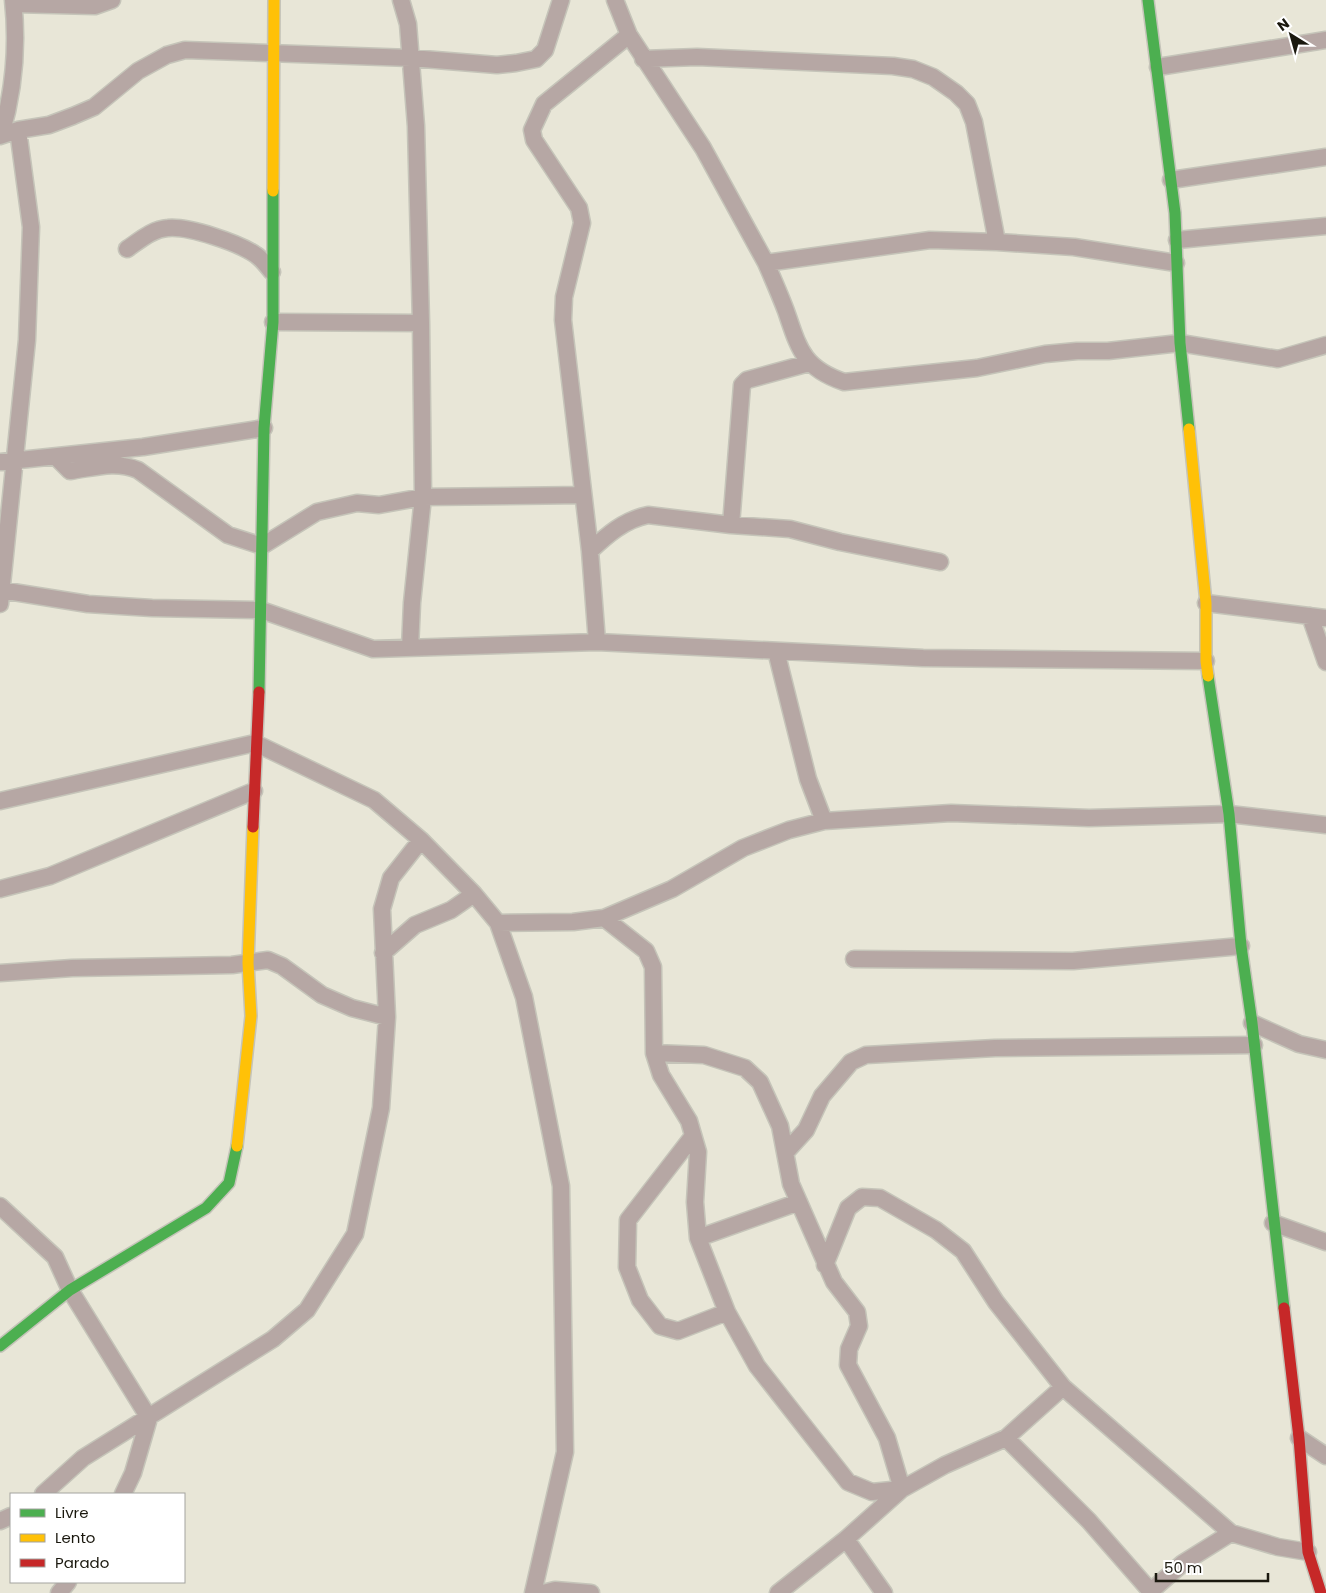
<svg xmlns="http://www.w3.org/2000/svg" width="1326" height="1593" font-family="Poppins,sans-serif">
  <style>
    .lines { fill: none; stroke-linecap: round; stroke-linejoin: round }
    .street-casing { stroke: #c5c4b9; stroke-width: 19 }
    .fast-casing { stroke: #c5c4b9; stroke-width: 14 }
    .slow-casing { stroke: #c5c4b9; stroke-width: 14 }
    .jam-casing { stroke: #c5c4b9; stroke-width: 14 }
    .street { stroke: #b6a7a4; stroke-width: 16 }
    .fast { stroke: #4caf50; stroke-width: 11 }
    .slow { stroke: #ffc107; stroke-width: 11 }
    .jam { stroke: #c62828; stroke-width: 11 }
  </style>
  <rect width="100%" height="100%" fill="#e8e6d7"/>
  <g class="lines">
    <!-- street casing -->
    <g class="street-casing">
      <path id="street" d="M 401,0 L 408,24 L 416,126 L 421,323 L 423,497 L 412,603 L 410,648
        M 615,0 L 629,35 L 703,148 L 766,263 L 930,240 L 997,242 L 1074,247 L 1176,263
        M 14,4 L 95,6 L 112,0
        M 643,59 L 697,57 L 893,66 L 913,69 L 933,77 L 956,93 L 967,104 L 974,122 L 997,242
        M 1158,67 L 1326,40
        M 1,135 C 14,91 18,46 13,0
        M 0,136 L 18,130 L 49,125 L 73,116 L 94,107 L 138,71 L 167,55 L 185,50 L 411,58 L 497,65 L 516,63 L 536,59 L 545,50 L 561,0
        M 1171,180 L 1326,157
        M 1177,240 L 1326,226
        M 127,249 C 139,241 152,229 168,228 C 189,226 239,243 256,255 C 262,259 267,266 272,272
        M 766,263 C 773,279 780,295 786,311 C 799,349 803,368 844,382 L 977,368 L 1045,354 L 1077,351 L 1108,351 L 1180,343 L 1278,359 L 1326,345
        M 273,322 L 421,323
        M 56,457 L 70,471 C 93,468 115,460 138,470 L 228,535 L 262,546 L 317,512 L 357,503 L 379,505 L 423,497 L 583,495
        M 0,462 L 143,447 L 264,428
        M 731,525 L 790,529 L 840,542 L 940,562
        M 590,551 C 607,535 624,520 648,515 L 731,525 L 742,385 L 747,380 L 809,363
        M 0,590 L 88,604 L 152,608 L 261,610 L 373,649 L 597,642 L 923,658 L 1206,661
        M 1206,603 L 1326,618
        M 0,604 L 27,340 L 31,227 L 18,130
        M 1310,616 L 1326,662
        M 597,642 L 590,551 L 563,320 L 564,297 L 582,223 L 579,208 L 534,140 L 532,130 L 544,104 L 629,35
        M 776,651 L 808,779 L 824,821
        M 0,801 L 255,743 L 374,800 L 421,840 L 474,894 L 498,923 L 524,997 L 561,1186 L 565,1452 L 533,1593
        M 0,889 L 50,876 L 254,791
        M 604,918 L 646,951 L 653,967 L 654,1053 L 661,1075 L 689,1121 L 698,1152 L 695,1202 L 698,1238 L 727,1312 L 757,1366 L 848,1482 L 872,1492 L 902,1489 L 945,1465 L 1006,1438 L 1063,1387
        M 498,923 L 573,922 L 604,918 L 672,889 L 743,848 L 789,830 L 824,821 L 951,813 L 1089,818 L 1229,814 L 1326,825
        M 383,953 L 415,925 L 451,910 L 474,894
        M 854,959 L 1073,961 L 1241,946
        M 0,973 L 72,968 L 232,965 L 268,960 L 282,966 L 322,995 L 352,1008 L 387,1017
        M 1252,1023 L 1299,1044 L 1326,1050
        M 654,1053 L 704,1055 L 745,1068 L 760,1082 L 780,1126 L 791,1184 L 834,1282 L 857,1312 L 859,1326 L 849,1349 L 848,1365 L 887,1438 L 902,1489 L 846,1539 L 778,1593
        M 693,1136 L 628,1220 L 627,1267 L 640,1300 L 660,1326 L 678,1331 L 727,1312
        M 785,1153 L 806,1130 L 822,1096 L 851,1062 L 866,1055 L 995,1048 L 1254,1045
        M 0,1206 L 55,1257 L 70,1290 L 149,1418 L 133,1473 L 123,1494
        M 1273,1223 L 1326,1242
        M 698,1238 L 799,1202
        M 825,1265 L 848,1208 L 862,1197 L 880,1198 L 936,1230 L 963,1251 L 996,1302 L 1063,1387 L 1231,1533 L 1278,1547 L 1308,1552
        M 1006,1438 L 1089,1521 L 1152,1593
        M 1299,1438 L 1326,1456
        M 43,1494 L 83,1458 L 273,1339 L 307,1310 L 355,1234 L 381,1108 L 387,1017 L 382,909 L 391,878 L 421,840
        M 0,1521 L 11,1516
        M 846,1539 L 884,1593
        M 1151,1591 L 1183,1563 L 1231,1533
        M 59,1593 L 68,1582
        M 543,1593 L 555,1590 L 591,1593"/>
    </g>
    <!-- fast casing -->
    <g class="fast-casing">
      <path id="fast" d="M 1148,0 L 1175,213 L 1180,343 L 1189,429
        M 1208,676 L 1229,814 L 1241,946 L 1252,1023 L 1284,1308
        M 259,692 L 264,428 L 273,322 L 273,191
        M 0,1346 L 70,1290 L 206,1208 L 229,1183 L 237,1146"/>
    </g>
    <!-- slow casing -->
    <g class="slow-casing">
      <path id="slow" d="M 273,191 L 274,0
        M 1189,429 L 1206,603 L 1206,661 L 1208,676
        M 237,1146 L 251,1016 L 248,963 L 253,827"/>
    </g>
    <!-- jam casing -->
    <g class="jam-casing">
      <path id="jam" d="M 253,827 L 259,692
        M 1284,1308 L 1299,1438 L 1308,1552 L 1321,1593"/>
    </g>
    <!-- street -->
    <use href="#street" class="street"/>
    <!-- fast -->
    <use href="#fast" class="fast"/>
    <!-- slow -->
    <use href="#slow" class="slow"/>
    <!-- jam -->
    <use href="#jam" class="jam"/>
  </g>
  <!-- legend -->
  <rect x="10" y="1493" width="175" height="90" fill="#ffffff" stroke="#a3a39f"/>
  <rect x="20" y="1509" width="25" height="8" fill="#4caf50" stroke="#a3a39f"/>
  <text x="55" y="1518" font-size="15" fill="#1a180e">Livre</text>
  <rect x="20" y="1534" width="25" height="8" fill="#ffc107" stroke="#a3a39f"/>
  <text x="55" y="1543" font-size="15" fill="#1a180e">Lento</text>
  <rect x="20" y="1559" width="25" height="8" fill="#c62828" stroke="#a3a39f"/>
  <text x="55" y="1568" font-size="15" fill="#1a180e">Parado</text>
  <!-- north arrow -->
  <g transform="translate(1291 35) rotate(323)" stroke="#ffffff" stroke-width="4" paint-order="stroke">
  <path d="M0-4L9 19L0 12L-9 19Z" fill="#1a180e"/>
  <text y="-8" font-size="14" font-weight="bold" text-anchor="middle" fill="#1a180e">N</text>
  </g>
  <!-- scale -->
  <path d="M1156 1573v8h112v-8" fill="none" stroke="#1a180e" stroke-width="2.5"/>
  <text x="1164" y="1573" font-size="15" fill="#1a180e" stroke="#ffffff" stroke-width="4" paint-order="stroke">50 m</text>
</svg>
